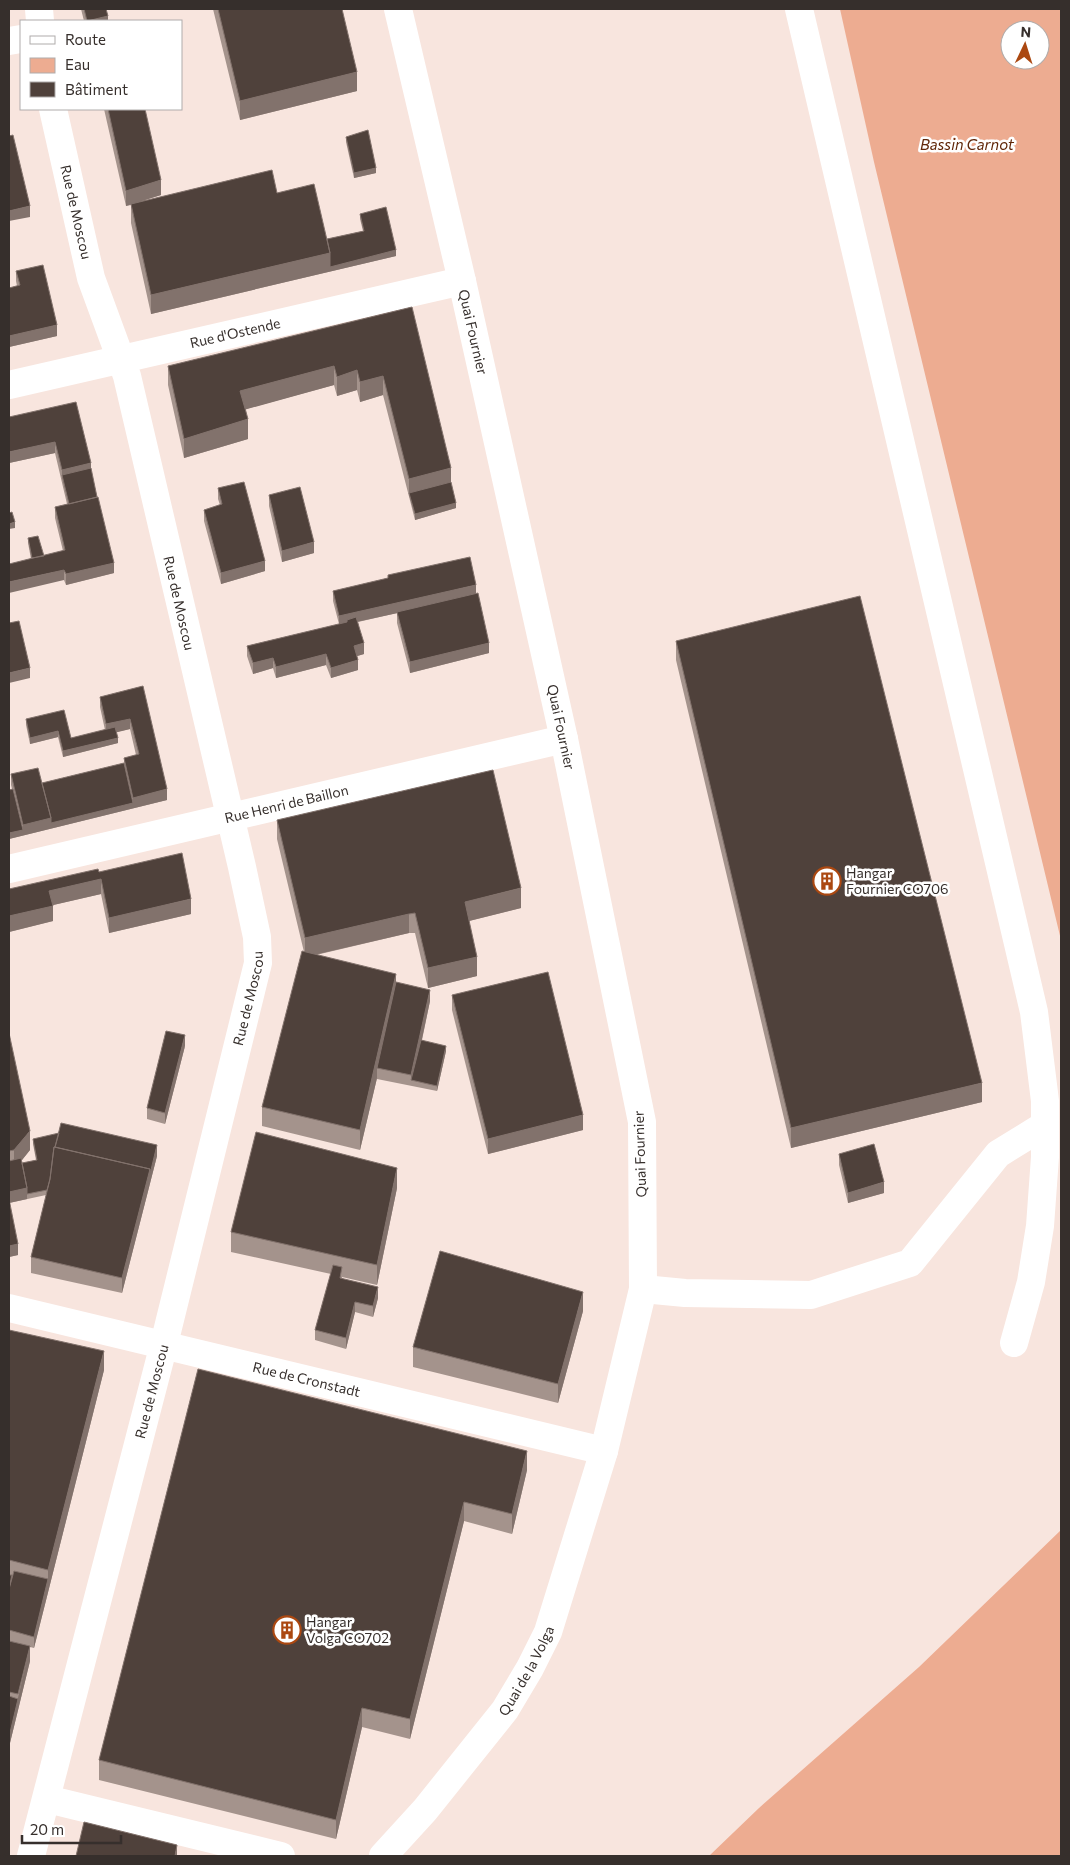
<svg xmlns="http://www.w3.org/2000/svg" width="1070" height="1865" font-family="Commissioner,sans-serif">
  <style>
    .water { fill: #edac91; fill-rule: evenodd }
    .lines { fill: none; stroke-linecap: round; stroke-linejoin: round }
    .minor { stroke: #fff; stroke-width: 28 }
    .wall { fill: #a4938c }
    .shaded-wall { fill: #82726c }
    .building { fill: #4f413b; stroke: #82726c }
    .labels { text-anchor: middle; stroke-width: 5; stroke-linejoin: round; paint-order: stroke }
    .street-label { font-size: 14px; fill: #362f2c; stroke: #fff }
    .poi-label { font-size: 14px; fill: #362f2c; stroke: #fff; text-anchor: start }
    .water-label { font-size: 15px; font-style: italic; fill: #602608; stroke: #fff }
  </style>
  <rect width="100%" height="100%" fill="#f8e5de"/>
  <!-- water -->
  <path class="water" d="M 840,9 L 1061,9 L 1061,940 L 874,162 ZM 1010,30 L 1040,30 L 1040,60 L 1010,60 Z
    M 1061,1530 L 1061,1856 L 709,1856 L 759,1808 L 919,1667 Z"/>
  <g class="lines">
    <!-- minor -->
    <g class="minor">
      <path d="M 39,9 L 40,21"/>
      <path d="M 799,9 L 1034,1012 L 1045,1101 L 1045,1157 L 1040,1226 L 1031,1282 L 1014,1343"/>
      <path d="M 9,41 L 21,39"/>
      <path id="s1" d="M 9,385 L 462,281"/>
      <path id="s2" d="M 9,869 L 564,739"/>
      <path d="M 643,1289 L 685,1293 L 811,1295 L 910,1263 L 998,1154 L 1045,1125"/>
      <path id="s3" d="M 9,1308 L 604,1451"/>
      <path d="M 47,1799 L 281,1856"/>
      <path id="s4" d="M 31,1856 L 164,1344 L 258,963 L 257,937 L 242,867 L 127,376 L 91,278 L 53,109"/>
      <path id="s5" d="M 383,1856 L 425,1810 L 505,1710 L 530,1668 L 548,1632 L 604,1451 L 643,1289 L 642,1122 L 564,739 L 462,281 L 398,9"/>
    </g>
  </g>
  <!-- wall -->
  <path class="wall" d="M 81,9 L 106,9 L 108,21 L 84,21 Z
    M 213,9 L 342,9 L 357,91 L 240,120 Z
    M 104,109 L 145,109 L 161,195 L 145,200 L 277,193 L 327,239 L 363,231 L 360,219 L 360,214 L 396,256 L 151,314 L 131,223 L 131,205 L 126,206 Z
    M 346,137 L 376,173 L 354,178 L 346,142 Z
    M 16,271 L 57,336 L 9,347 L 9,288 L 17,286 L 16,281 Z
    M 412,307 L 456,508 L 415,520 L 383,395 L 360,402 L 357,390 L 337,396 L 334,385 L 246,409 L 248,439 L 184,458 L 168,385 L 168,366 Z
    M 76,402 L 114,573 L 66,585 L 64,580 L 31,559 L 28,543 L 28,538 L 44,556 L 63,551 L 55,518 L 55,507 L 67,504 L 55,453 L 9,463 Z
    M 218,488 L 265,571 L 221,584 L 204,521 L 204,510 L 220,505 L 218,499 Z
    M 269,495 L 314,553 L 282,562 L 269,506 Z
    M 388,575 L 476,593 L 489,653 L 410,673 L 397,623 L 397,613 L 358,622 L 364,654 L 357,656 L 358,670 L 331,678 L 326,665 L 276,678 L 273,668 L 253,674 L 247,656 L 247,646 L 339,624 L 333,601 L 333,591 L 388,578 Z
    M 676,641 L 982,1102 L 791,1148 L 676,660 Z
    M 143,686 L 167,800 L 9,839 L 9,790 L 12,789 L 11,785 L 11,774 L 42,783 L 124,763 L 124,758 L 136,755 L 130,729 L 116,732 L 118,743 L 63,757 L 58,737 L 30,744 L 26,725 L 26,719 L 71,738 L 105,730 L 100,707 L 100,697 Z
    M 277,820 L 521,908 L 469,921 L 477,976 L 428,988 L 415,933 L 409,933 L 316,955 L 396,982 L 430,1001 L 422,1040 L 446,1051 L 437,1091 L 377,1079 L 377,1078 L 360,1150 L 262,1126 L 262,1107 L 304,952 L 277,839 Z
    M 99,872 L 191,914 L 109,933 L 101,894 L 53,905 L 53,921 L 9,932 L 9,889 Z
    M 452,995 L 583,1130 L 488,1154 L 452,1010 Z
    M 9,1033 L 30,1150 L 22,1160 L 22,1163 L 36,1160 L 33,1144 L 33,1139 L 157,1156 L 122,1293 L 31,1273 L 31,1257 L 46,1195 L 9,1203 L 18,1255 L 9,1257 Z
    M 185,1046 L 165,1124 L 147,1119 L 147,1108 Z
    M 839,1154 L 884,1193 L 848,1203 L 839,1165 Z
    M 397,1188 L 377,1285 L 342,1277 L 342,1278 L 378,1298 L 373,1317 L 355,1312 L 346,1349 L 315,1340 L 315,1330 L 331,1274 L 231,1252 L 231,1232 Z
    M 583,1311 L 558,1403 L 413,1367 L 413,1347 Z
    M 9,1330 L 104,1370 L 34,1648 L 30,1647 L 30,1661 L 9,1747 Z
    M 198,1369 L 527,1470 L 512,1534 L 464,1521 L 410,1739 L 362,1727 L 336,1839 L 99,1780 L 99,1760 Z"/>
  <!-- shaded-wall -->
  <path class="shaded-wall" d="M 108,16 L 108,21 L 87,21 Z
    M 357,72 L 357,91 L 240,120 L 240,101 Z
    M 376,168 L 376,173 L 354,178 L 354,173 Z
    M 161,180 L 161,195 L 126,206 L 126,191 Z
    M 30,206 L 30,217 L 9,221 L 9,211 Z
    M 396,250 L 396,256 L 151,314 L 151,295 L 330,253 Z
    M 57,325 L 57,336 L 9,347 L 9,336 Z
    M 334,366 L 334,385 L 240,411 L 240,391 Z
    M 357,370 L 357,390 L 337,396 L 337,377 Z
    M 383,376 L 383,395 L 360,402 L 360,382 Z
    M 248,419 L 248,439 L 184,458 L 184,439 Z
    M 55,442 L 55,453 L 9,463 L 9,452 Z
    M 91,463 L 91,474 L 62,475 L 62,470 Z
    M 451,468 L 451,487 L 409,493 L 409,479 Z
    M 456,503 L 456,508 L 415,520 L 415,514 Z
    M 15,522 L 15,528 L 9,529 L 9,524 Z
    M 314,542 L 314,553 L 282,562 L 282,551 Z
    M 265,561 L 265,571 L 221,584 L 221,573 Z
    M 114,563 L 114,573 L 66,585 L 66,574 Z
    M 64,570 L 64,580 L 9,593 L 9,582 Z
    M 476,585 L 476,596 L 347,624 L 347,620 L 347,625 L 339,626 L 339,616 Z
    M 364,643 L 364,654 L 354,657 L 354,646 Z
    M 489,643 L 489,653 L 410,673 L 410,662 Z
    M 326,654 L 326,665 L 276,678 L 276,667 Z
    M 273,658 L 273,668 L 253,674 L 253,663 Z
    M 358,660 L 358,670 L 331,678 L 331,668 Z
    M 30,668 L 30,678 L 9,683 L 9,673 Z
    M 130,719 L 130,729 L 106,735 L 106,724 Z
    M 58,731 L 58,737 L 30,744 L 30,738 Z
    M 118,738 L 118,743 L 63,757 L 63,751 Z
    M 167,789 L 167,800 L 9,839 L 9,833 L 23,830 L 23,825 L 51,818 L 133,803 L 133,798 Z
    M 101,879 L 101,894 L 49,906 L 49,891 Z
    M 521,888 L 521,908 L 465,922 L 465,902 Z
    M 191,899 L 191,914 L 109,933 L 109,918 Z
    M 53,906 L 53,921 L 9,932 L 9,916 Z
    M 409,914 L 409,933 L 305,957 L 305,938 Z
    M 477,957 L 477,976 L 428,988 L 428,968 Z
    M 396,974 L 396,993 L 377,1068 L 377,1078 L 360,1150 L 360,1130 Z
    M 430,990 L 430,1001 L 413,1081 L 411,1080 L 411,1086 L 411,1075 Z
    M 185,1035 L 185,1046 L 165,1124 L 165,1113 Z
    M 446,1046 L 446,1051 L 437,1091 L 437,1086 Z
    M 982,1083 L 982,1102 L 791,1148 L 791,1128 Z
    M 583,1115 L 583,1130 L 488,1154 L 488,1139 Z
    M 30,1131 L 30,1150 L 14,1170 L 14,1150 Z
    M 157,1145 L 157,1156 L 122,1293 L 122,1278 L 150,1169 Z
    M 397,1168 L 397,1188 L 377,1285 L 377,1265 Z
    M 884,1182 L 884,1193 L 848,1203 L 848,1193 Z
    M 27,1188 L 27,1199 L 9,1203 L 9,1192 Z
    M 18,1244 L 18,1255 L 9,1257 L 9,1246 Z
    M 378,1287 L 378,1298 L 373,1317 L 373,1306 Z
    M 583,1292 L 583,1311 L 558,1403 L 558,1384 Z
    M 355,1302 L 355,1312 L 346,1349 L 346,1338 Z
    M 104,1351 L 104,1370 L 34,1648 L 34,1637 L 48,1579 L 48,1570 Z
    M 527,1451 L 527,1470 L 512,1534 L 512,1514 Z
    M 464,1502 L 464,1521 L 410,1739 L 410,1719 Z
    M 30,1646 L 30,1661 L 9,1747 L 9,1737 Z
    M 362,1708 L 362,1727 L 336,1839 L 336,1820 Z
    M 177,1845 L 177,1856 L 175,1856 Z"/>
  <!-- building -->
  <path class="building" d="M 84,9 L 106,9 L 108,16 L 87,21 Z
    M 218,9 L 342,9 L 357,72 L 240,101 Z
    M 108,109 L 145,109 L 161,180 L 126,191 Z
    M 368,130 L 376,168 L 354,173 L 346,137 Z
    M 13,135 L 30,206 L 9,211 L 9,136 Z
    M 272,170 L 277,193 L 314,184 L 330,253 L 151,295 L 131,204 Z
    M 386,207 L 396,250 L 330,267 L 330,253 L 327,239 L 364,231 L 360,214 Z
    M 43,265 L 57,325 L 9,336 L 9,288 L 20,285 L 16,271 Z
    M 412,307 L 451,468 L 409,479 L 383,376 L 360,382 L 357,370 L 337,377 L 334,366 L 240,391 L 248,419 L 184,439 L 168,366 Z
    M 76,402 L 91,463 L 62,470 L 55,442 L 9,452 L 9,417 Z
    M 91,468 L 97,497 L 69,504 L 62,475 Z
    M 244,482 L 265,561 L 221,573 L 204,510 L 222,504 L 218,488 Z
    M 451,482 L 456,503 L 415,514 L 409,493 Z
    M 300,487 L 314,542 L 282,551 L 269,495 Z
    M 98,497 L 114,563 L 66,574 L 64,570 L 9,582 L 9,564 L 65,550 L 55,507 Z
    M 12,512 L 15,522 L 9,524 L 9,513 Z
    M 38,536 L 44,556 L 32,558 L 28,538 Z
    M 470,557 L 476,585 L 339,616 L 333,591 L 388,578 L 388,575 Z
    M 478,593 L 489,643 L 410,662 L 397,612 Z
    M 860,596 L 982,1083 L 791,1128 L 676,641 Z
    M 356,617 L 364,643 L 354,646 L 358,660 L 331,668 L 326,654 L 276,667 L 273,658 L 253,663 L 247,646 L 347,622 L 347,620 Z
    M 19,621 L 30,668 L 9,673 L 9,623 Z
    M 143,686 L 167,789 L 133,798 L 124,758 L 139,754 L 130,719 L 106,724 L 100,697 Z
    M 64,710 L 71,738 L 115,727 L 118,738 L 63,751 L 58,731 L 30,738 L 26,719 Z
    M 124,763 L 133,803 L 51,823 L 51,818 L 42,783 Z
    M 38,768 L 51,818 L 23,825 L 11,774 Z
    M 493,770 L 521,888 L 465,902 L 477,957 L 428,968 L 415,913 L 409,914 L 305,938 L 277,820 Z
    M 13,789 L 23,830 L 9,833 L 9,790 Z
    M 182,853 L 191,899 L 109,918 L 101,879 L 49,891 L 53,906 L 9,916 L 9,889 L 98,869 L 99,872 Z
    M 302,951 L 396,974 L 360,1130 L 262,1107 Z
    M 548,972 L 583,1115 L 488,1139 L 452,995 Z
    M 396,982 L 430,990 L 411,1075 L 377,1068 Z
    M 166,1031 L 185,1035 L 165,1113 L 147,1108 Z
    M 9,1033 L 30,1131 L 14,1150 L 9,1151 Z
    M 421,1040 L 446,1046 L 437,1086 L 411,1080 Z
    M 61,1123 L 157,1145 L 150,1174 L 150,1169 L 55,1147 Z
    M 256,1132 L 397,1168 L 377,1265 L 231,1232 Z
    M 59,1133 L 55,1147 L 54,1147 L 50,1179 L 47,1190 L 27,1194 L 27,1188 L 22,1163 L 37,1160 L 33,1139 Z
    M 874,1144 L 884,1182 L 848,1193 L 839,1154 Z
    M 54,1147 L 150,1169 L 122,1278 L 31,1257 L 50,1179 Z
    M 21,1158 L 27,1188 L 9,1192 L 9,1161 Z
    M 9,1199 L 18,1244 L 9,1246 Z
    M 440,1251 L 583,1292 L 558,1384 L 413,1347 Z
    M 333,1265 L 342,1267 L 340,1278 L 378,1287 L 373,1306 L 355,1302 L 346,1338 L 315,1330 Z
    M 9,1330 L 104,1351 L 48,1570 L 9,1560 Z
    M 198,1369 L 527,1451 L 512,1514 L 464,1502 L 410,1719 L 362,1708 L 336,1820 L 99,1760 Z
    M 14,1571 L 48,1579 L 34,1637 L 9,1630 L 9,1589 Z
    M 9,1575 L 12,1575 L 9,1589 Z
    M 9,1641 L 30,1646 L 18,1694 L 9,1692 Z
    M 9,1696 L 18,1699 L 9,1737 Z
    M 84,1822 L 177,1845 L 175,1856 L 76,1856 Z"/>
  <!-- icons -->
  <defs>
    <g id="building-ring" transform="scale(1.4375)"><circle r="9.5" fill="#fff" stroke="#ab4811" stroke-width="1.5"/><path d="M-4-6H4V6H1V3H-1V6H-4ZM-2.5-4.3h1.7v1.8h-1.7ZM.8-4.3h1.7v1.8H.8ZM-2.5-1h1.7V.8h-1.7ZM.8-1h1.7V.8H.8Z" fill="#ab4811"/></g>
  </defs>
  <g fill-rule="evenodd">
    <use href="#building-ring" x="827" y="881"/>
    <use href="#building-ring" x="287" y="1630"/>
  </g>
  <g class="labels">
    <!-- street labels -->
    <g class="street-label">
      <text transform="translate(76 212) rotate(77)" y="5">Rue de Moscou</text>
      <text transform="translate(473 332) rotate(77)" y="5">Quai Fournier</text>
      <text dy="5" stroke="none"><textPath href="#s1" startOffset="232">Rue d'Ostende</textPath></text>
      <text transform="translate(179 603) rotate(77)" y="5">Rue de Moscou</text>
      <text transform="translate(561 727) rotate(78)" y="5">Quai Fournier</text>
      <text dy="5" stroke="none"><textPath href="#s2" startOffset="285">Rue Henri de Baillon</textPath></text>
      <text dy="5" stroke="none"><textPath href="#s4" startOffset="885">Rue de Moscou</textPath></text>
      <text transform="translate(640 1154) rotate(-92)" y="5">Quai Fournier</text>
      <text dy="5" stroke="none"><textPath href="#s3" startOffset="306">Rue de Cronstadt</textPath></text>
      <text dy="5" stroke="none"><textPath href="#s4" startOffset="480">Rue de Moscou</textPath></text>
      <text dy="5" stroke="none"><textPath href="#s5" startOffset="235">Quai de la Volga</textPath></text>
    </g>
    <!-- poi labels -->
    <g class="poi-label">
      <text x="846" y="878">Hangar<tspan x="846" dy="16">Fournier CO706</tspan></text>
      <text x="306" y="1627">Hangar<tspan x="306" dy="16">Volga CO702</tspan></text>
    </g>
    <!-- water labels -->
    <g class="water-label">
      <text x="967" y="150">Bassin Carnot</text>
    </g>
  </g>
  <!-- border -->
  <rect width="1070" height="1865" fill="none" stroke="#362f2c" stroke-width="20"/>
  <!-- legend -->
  <rect x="20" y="20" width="162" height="90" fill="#ffffff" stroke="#afacab"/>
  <rect x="30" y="36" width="25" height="8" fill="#ffffff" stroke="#afacab"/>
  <text x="65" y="45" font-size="15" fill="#362f2c">Route</text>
  <rect x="30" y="58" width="25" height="15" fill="#edac91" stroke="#afacab"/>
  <text x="65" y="70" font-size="15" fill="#362f2c">Eau</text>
  <rect x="30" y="82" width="25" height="15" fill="#4f413b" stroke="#afacab"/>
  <text x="65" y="95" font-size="15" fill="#362f2c">Bâtiment</text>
  <!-- north arrow -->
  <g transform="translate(1025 45) rotate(4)"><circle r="24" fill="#ffffff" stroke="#afacab"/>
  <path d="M0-4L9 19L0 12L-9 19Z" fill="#ab4811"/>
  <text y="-8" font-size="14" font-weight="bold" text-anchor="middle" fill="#362f2c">N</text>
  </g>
  <!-- scale -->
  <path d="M22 1835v8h99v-8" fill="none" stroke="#362f2c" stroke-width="2.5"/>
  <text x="30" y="1835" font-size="15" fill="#362f2c" stroke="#ffffff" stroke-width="4" paint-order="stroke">20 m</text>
</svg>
